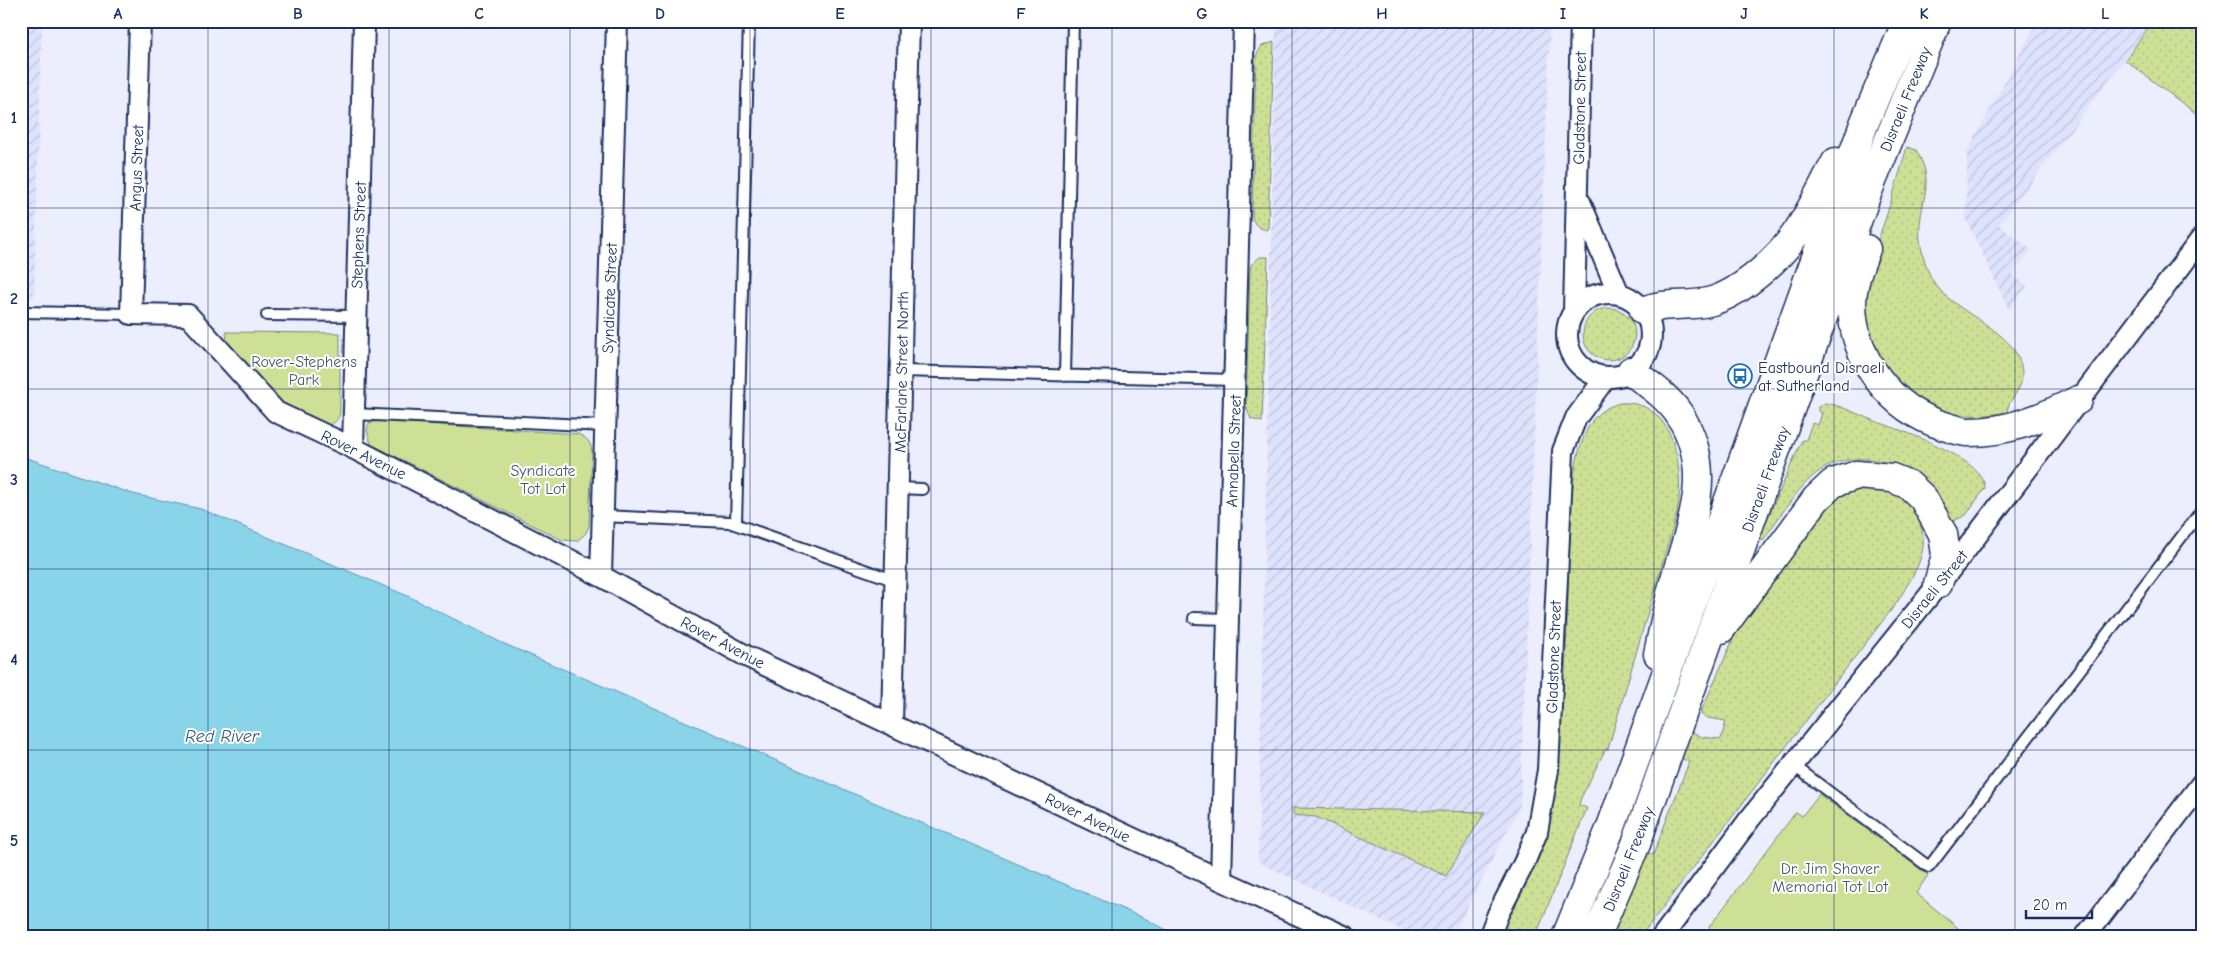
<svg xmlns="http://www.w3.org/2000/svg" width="2223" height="958" font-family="'Comic Neue',sans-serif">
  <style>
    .industrial { fill: url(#industrial-furrows) }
    .grass { fill: url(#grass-dots); stroke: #74887a }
    .park { fill: #cee095; stroke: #74887a }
    .water { fill: #89d4e9; stroke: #5d92b1 }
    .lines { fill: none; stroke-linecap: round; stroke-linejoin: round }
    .lane-casing { stroke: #1b2f5e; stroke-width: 14 }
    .street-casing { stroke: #1b2f5e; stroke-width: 24 }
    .secondary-casing { stroke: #1b2f5e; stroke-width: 31 }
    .lane { stroke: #fff; stroke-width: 10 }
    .street { stroke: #fff; stroke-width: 20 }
    .secondary { stroke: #fff; stroke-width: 28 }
    .grid { fill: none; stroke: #1b2f5e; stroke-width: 1; stroke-opacity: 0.55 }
    .labels { text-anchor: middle; stroke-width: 4; stroke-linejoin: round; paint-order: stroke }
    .street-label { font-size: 16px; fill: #1b2f5e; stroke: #fff }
    .park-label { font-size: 16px; fill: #485b6c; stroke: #fff }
    .poi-label { font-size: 16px; fill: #1b2f5e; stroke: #fff; text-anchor: start }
    .water-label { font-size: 18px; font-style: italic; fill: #365881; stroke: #fff }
    .neatline { fill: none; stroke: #1b2f5e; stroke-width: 2 }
    .grid-label { font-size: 16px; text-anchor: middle; font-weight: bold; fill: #1b2f5e }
  </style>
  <defs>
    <pattern id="industrial-furrows" width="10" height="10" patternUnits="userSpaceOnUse" patternTransform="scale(1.25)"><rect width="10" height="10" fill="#dee2fc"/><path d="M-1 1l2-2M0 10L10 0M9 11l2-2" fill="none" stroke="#bec2da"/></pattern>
    <pattern id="grass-dots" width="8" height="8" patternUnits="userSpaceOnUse" patternTransform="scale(1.25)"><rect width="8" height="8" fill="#cee095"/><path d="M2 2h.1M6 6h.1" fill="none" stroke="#b0c083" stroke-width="1.8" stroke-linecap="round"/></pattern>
  </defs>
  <rect width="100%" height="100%" fill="#eceefd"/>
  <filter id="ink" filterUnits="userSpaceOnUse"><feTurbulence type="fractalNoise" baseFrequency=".02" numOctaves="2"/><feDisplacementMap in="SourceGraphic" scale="10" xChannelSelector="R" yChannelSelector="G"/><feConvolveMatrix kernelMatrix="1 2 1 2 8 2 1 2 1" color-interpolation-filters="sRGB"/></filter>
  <g filter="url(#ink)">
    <!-- industrial -->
    <path class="industrial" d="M 21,21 L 42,21 L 34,298 L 21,298 Z
      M 1276,21 L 1550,21 L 1520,806 L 1452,937 L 1416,937 L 1258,862 Z
      M 2037,22 L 2151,24 L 1999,225 L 2031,250 L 2012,274 L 2027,286 L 2009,310 L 1966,220 L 1967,152 Z"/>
    <!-- grass -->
    <path class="grass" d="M 2151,24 L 2202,26 L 2202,118 L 2125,60 Z
      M 1274,42 L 1268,230 C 1258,229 1253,224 1252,215 L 1256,56 L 1262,46 Z
      M 1907,147 L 1916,150 C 1934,180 1923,194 1920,224 C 1918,240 1923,258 1929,273 C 1946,316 2025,327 2022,378 C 2021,391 2008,400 2007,412 C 1972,420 1934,415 1907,390 C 1847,336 1861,288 1885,220 C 1893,196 1900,171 1907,147 Z
      M 1260,257 L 1268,257 L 1262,422 L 1251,419 L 1246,407 L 1250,273 L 1251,265 Z
      M1583 334a26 26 0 1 1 52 0a26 26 0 1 1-52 0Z
      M 1620,403 C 1676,399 1685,471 1677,513 L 1608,749 L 1605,750 L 1581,798 L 1579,805 L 1587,808 L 1539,928 L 1536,937 L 1500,937 L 1514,901 L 1557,673 L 1565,673 C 1567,635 1568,597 1569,559 C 1571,518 1569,461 1590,424 C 1597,412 1607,407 1620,403 Z
      M 1825,403 C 1840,405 1857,414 1872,420 C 1897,429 1984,457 1985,488 L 1966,515 L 1952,522 C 1947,512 1943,501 1935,493 C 1904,460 1850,444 1812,477 C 1793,494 1778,520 1763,540 L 1759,538 L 1802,440 L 1806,440 L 1812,423 L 1818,425 L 1822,413 L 1818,411 L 1818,407 Z
      M 1855,486 C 1892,490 1901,490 1923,522 L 1920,524 C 1931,553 1912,576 1898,601 L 1640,937 L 1609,937 L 1643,852 L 1653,855 L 1689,762 L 1681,758 L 1692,732 L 1702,737 L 1721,739 L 1726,721 L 1708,718 L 1700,714 L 1746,610 L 1819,505 Z
      M 1293,808 L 1485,812 L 1446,876 L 1316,817 L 1293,815 Z"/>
    <!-- park -->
    <path class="park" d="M 226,332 L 340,333 L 340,413 C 337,422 334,424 325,426 L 278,400 L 227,342 Z
      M 379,421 L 578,434 C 587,438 590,441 592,451 L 589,526 L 586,533 L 577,541 L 562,540 L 379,448 L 371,444 L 367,430 L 369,423 Z
      M 1819,794 L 1928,875 L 1916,893 L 1969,937 L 1708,937 L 1712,931 L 1709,927 L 1796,812 L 1802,816 Z"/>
    <!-- water -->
    <path class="water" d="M 21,456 L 133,494 L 201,509 L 410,597 L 502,643 L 1146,919 L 1180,937 L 21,937 Z"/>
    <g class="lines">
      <!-- lane casing -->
      <g class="lane-casing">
        <path id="lane" d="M 21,312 L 131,314
          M 267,315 L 355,316
          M 901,371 L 1235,380
          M 1065,376 L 1073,21
          M 354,414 L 605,426
          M 898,488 L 922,489
          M 603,516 L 729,522 L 896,581
          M 736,524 L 749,21
          M 1194,618 L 1228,619
          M 1793,765 L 1929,867 L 2202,510"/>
      </g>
      <!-- street casing -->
      <g class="street-casing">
        <path id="street" d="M 140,21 L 131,314 L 188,315 L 276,412 L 353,448 L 601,576 L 748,657 L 1221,880 L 1346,937
          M 1580,202 L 1619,294
          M1567 335a42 42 0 1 1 84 0a42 42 0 1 1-84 0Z
          M 1574,311 L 1581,21
          M 353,448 L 364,21
          M 601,576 L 617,21
          M 892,723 L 909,21
          M 1221,880 L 1244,21
          M 1489,937 L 1498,914 L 1524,863 L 1537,832 L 1548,770 L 1563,451 L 1576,418 L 1606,377
          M 1662,937 L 1749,820 L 1965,551 L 2202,238
          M 2085,937 L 2202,783"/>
      </g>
      <!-- secondary casing -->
      <g class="secondary-casing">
        <path id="secondary" d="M 1866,249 C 1859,267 1852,285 1852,304 C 1853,360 1891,409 1944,426 C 1951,428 1959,431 1966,432 C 2007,433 2042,418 2078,400
          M 1644,311 C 1666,301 1689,308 1712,301 C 1742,292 1780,258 1797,232 C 1812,210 1823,185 1836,162
          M 1631,371 C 1648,384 1667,396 1679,414 C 1717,472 1689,528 1673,586 C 1667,608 1663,631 1658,654
          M 1721,629 L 1816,499 L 1833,483 L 1857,475 L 1892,478 L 1909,485 L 1923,498 L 1943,534 L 1946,555 L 1938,584
          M 1566,937 L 1611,827 L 1864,124 L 1907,21
          M 1596,937 L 1636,844 L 1866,196 L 1937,21"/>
      </g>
      <!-- lane -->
      <use href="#lane" class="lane"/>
      <!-- street -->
      <use href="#street" class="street"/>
      <!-- secondary -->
      <use href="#secondary" class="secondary"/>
    </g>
  </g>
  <!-- grid -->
  <path class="grid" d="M 208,21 L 208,937M 389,21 L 389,937M 570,21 L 570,937M 750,21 L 750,937M 931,21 L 931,937M 1112,21 L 1112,937M 1292,21 L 1292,937M 1473,21 L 1473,937M 1654,21 L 1654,937M 1834,21 L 1834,937M 2015,21 L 2015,937M 21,208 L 2202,208M 21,389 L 2202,389M 21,569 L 2202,569M 21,750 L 2202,750"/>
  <!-- icons -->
  <defs>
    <g id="bus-ring" transform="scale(1.25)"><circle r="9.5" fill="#fff" stroke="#1f6fb2" stroke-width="1.5"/><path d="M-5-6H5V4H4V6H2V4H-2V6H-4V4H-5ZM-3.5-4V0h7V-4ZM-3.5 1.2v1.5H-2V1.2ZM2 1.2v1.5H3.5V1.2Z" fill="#1f6fb2"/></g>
  </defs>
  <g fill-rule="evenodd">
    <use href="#bus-ring" x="1740" y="376"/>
  </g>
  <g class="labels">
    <!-- street labels -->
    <g class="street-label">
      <text transform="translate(1905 99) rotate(-68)" y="6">Disraeli Freeway</text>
      <text transform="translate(1579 108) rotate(-89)" y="6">Gladstone Street</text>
      <text transform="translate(136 168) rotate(-88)" y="6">Angus Street</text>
      <text transform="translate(358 235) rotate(-88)" y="6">Stephens Street</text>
      <text transform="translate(609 298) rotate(-88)" y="6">Syndicate Street</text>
      <text transform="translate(901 372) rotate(-89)" y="6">McFarlane Street North</text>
      <text transform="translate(1233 451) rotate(-88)" y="6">Annabella Street</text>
      <text transform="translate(364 454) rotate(26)" y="6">Rover Avenue</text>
      <text transform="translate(1765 479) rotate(-70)" y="6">Disraeli Freeway</text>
      <text transform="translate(1934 589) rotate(-51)" y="6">Disraeli Street</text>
      <text transform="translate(723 642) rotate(28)" y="6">Rover Avenue</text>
      <text transform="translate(1553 657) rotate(-88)" y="6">Gladstone Street</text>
      <text transform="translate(1088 817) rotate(26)" y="6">Rover Avenue</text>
      <text transform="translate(1628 859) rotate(-68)" y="6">Disraeli Freeway</text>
    </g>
    <!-- park labels -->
    <g class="park-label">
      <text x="304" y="367">Rover-Stephens<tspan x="304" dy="18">Park</tspan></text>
      <text x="543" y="476">Syndicate<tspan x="543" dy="18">Tot Lot</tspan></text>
      <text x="1830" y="874">Dr. Jim Shaver<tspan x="1830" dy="18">Memorial Tot Lot</tspan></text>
    </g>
    <!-- poi labels -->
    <g class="poi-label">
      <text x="1758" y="373">Eastbound Disraeli<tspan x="1758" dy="18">at Sutherland</tspan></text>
    </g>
    <!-- water labels -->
    <g class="water-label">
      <text x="222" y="742">Red River</text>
    </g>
  </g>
  <!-- margin -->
  <rect width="2223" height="958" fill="none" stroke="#fff" stroke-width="55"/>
  <!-- scale -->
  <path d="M2026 910v8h66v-8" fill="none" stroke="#1b2f5e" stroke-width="2.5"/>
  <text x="2033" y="910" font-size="15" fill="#1b2f5e" stroke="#ffffff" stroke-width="4" paint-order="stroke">20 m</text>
  <rect x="28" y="28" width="2168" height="902" class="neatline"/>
  <g class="grid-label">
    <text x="118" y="19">A</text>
    <text x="298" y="19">B</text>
    <text x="479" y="19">C</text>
    <text x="660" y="19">D</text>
    <text x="840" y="19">E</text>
    <text x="1021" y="19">F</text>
    <text x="1202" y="19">G</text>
    <text x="1382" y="19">H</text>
    <text x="1563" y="19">I</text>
    <text x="1744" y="19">J</text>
    <text x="1924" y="19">K</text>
    <text x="2105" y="19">L</text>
    <text x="14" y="123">1</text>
    <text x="14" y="304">2</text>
    <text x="14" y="485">3</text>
    <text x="14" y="665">4</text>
    <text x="14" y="846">5</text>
  </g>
</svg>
